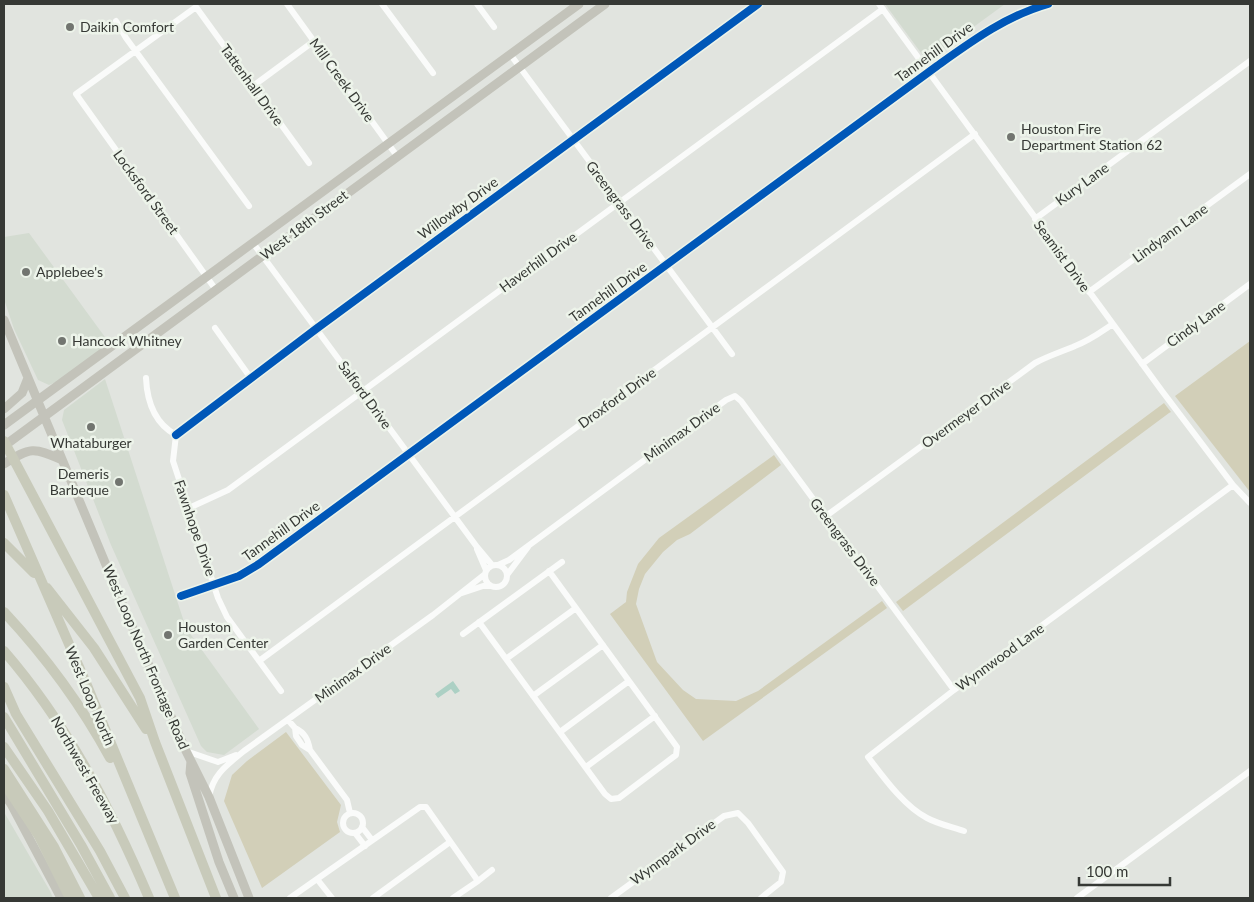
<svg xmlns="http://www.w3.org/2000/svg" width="1254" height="902" font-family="Lato,sans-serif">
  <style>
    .built { fill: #d3dbd0 }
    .green { fill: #d2cfb8 }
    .water { fill: #acd0c4 }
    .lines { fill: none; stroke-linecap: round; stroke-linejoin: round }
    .minor { stroke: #fafbfa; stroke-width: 6 }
    .major { stroke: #c3c3ba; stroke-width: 9 }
    .highway { stroke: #c8caba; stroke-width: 10 }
    .cycleway-casing { stroke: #edf4ea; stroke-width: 11 }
    .cycleway { stroke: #0057b8; stroke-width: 8 }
    .poi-dot { fill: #727570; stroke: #edf4ea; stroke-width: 2 }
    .labels { text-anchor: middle; stroke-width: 5; stroke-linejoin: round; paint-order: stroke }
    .poi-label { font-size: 14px; fill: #363935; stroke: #edf4ea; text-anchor: start }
    .street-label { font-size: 14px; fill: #363935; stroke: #edf4ea }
  </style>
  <rect width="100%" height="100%" fill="#e1e4df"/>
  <!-- built -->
  <path class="built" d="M 885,4 L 1005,4 L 927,61 Z
    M 29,233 L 110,344 L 61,380 L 49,385 L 38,380 L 14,329 L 4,299 L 4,237 Z
    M 105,379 L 186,628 L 259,729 L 224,755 L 207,752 L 201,746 L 111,545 L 62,420 L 64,410 Z
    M 4,812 L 50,891 L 53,898 L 4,898 Z"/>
  <!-- green -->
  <path class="green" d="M 1250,341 L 1250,492 L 1175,396 Z
    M 1164,403 L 1171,412 L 1169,413 L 903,611 L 896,602 Z
    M 774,455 L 781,465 L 690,534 L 677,540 L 663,552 L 645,574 L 639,589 L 636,604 L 657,662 L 683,690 L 696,699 L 736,701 L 758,691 L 882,601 L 887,608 L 703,741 L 610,614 L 626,602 L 627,592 L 638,564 L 659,538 Z
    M 286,732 L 341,805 L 337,822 L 340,832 L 262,888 L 224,801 L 232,775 L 247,761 Z"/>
  <!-- water -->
  <path class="water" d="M 453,681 L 460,691 L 455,694 L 451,689 L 438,698 L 435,694 Z"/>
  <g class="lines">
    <!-- minor -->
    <path class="minor" d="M 287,4 L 397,156
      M 382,4 L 433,73
      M 477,4 L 494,27
      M 879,4 L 1162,391 L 1233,485 L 1250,503
      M 116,21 L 126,38 L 249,206
      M 510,54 L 732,354
      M 253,86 L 314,41
      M 1035,219 L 1250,61
      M 253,243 L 477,547 L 492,565
      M 216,290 L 76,94 L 196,7 L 309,163
      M 1089,292 L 1250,174
      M 215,328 L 250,377
      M 1142,364 L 1250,284
      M 146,378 C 147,401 154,423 176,435
      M 176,435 L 316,329 L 758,4
      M 176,435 L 173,461 L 218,598 L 227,617 L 281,691
      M 189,508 L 228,490 L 883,9
      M 826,516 L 1035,363 C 1048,356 1061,352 1075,346 C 1089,341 1101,332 1113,324
      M 477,549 L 486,570
      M485 576a11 11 0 1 1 22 0a11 11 0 1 1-22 0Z
      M 498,565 L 509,560 L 726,400 L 735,396 L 741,401 L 954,690
      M 507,575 L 528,547
      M 462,593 L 483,586 L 491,586
      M 181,596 L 239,576 L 259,564 L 937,66 C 972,41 1006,16 1048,4
      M 479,622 L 605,794 L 611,799 L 619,798 L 676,755 L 677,747 L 549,571
      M 463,634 L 562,562
      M 506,659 L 576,608
      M 259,661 L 975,134
      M 533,696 L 603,645
      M 288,720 L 295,728 L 296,736 L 302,745 L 310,750 L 347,800 L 350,813
      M 295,728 C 305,733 308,739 310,750
      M 560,732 L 629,681
      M 186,751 L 218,762 L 236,755
      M 586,767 L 655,716
      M 209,797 C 213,774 227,765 244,751 L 433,615 L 485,574
      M343 823a10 10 0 1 1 20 0a10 10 0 1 1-20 0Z
      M 362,827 L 372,840
      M 964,831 C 952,827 938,824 927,818 C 904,806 884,778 868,757 L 954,690 L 1233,485
      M 355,833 L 365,846
      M 478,881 L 492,870
      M 290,898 L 317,879
      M 332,898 L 317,879 L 420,807 L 426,807 L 478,881 L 453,898
      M 373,898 L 450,842
      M 611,898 L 724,816 L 738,813 L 748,823 L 783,872 L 781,882 L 761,898
      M 1077,898 L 1250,771"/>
    <!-- major -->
    <path class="major" d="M 4,320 L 124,608 L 186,751 L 209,797 L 249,898
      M 4,409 L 22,393 L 28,378
      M 4,425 L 579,4
      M 4,446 L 605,4
      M 4,464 C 30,447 34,447 62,460
      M 191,761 L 190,773 L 219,862 L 234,898
      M 4,794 L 11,804 L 61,898"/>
    <!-- highway -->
    <path class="highway" d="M 4,441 L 140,698 L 155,742 L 216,898
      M 4,495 L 86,683 L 175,898
      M 4,543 L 34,573
      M 47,588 L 94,648 L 146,729
      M 4,612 C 45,656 82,706 110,758
      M 4,651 C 68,725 111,809 149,898
      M 4,687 L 16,714 L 100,851 L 125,898
      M 4,717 L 81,845 L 110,898
      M 4,747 L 48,811 L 99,898
      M 4,769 L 54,847 L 80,898
      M 4,783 L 39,836 L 70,898"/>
    <!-- cycleway casing -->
    <g class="cycleway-casing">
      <path id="cycleway" d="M 176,435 L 316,329 L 758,4
        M 181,596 L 239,576 L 259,564 L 937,66 C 972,41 1006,16 1048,4"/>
    </g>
    <!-- cycleway -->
    <use href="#cycleway" class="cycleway"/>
  </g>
  <!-- markers -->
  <g class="poi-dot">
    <circle cx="70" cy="27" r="5"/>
    <circle cx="1011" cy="137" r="5"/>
    <circle cx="26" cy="272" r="5"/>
    <circle cx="62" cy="341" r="5"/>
    <circle cx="91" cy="427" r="5"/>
    <circle cx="119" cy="482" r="5"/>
    <circle cx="168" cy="635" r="5"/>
  </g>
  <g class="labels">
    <!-- poi labels -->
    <g class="poi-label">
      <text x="80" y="32">Daikin Comfort</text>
      <text x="1021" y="134">Houston Fire<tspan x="1021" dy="16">Department Station 62</tspan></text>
      <text x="36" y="277">Applebee's</text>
      <text x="72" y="346">Hancock Whitney</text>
      <text x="91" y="448" text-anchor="middle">Whataburger</text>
      <text x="109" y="479" text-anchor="end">Demeris<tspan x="109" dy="16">Barbeque</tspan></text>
      <text x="178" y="632">Houston<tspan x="178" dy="16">Garden Center</tspan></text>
    </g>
    <!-- street labels -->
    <g class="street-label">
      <text transform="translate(934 52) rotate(-36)" y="5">Tannehill Drive</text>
      <text transform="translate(342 80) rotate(54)" y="5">Mill Creek Drive</text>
      <text transform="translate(252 85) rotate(54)" y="5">Tattenhall Drive</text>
      <text transform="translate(1082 184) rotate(-36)" y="5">Kury Lane</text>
      <text transform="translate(146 192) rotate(54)" y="5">Locksford Street</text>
      <text transform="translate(621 205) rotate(53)" y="5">Greengrass Drive</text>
      <text transform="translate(458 208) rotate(-36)" y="5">Willowby Drive</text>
      <text transform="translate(304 225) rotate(-37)" y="5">West 18th Street</text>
      <text transform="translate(1170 233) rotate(-36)" y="5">Lindyann Lane</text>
      <text transform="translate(1062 256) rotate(54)" y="5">Seamist Drive</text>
      <text transform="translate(538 262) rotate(-36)" y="5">Haverhill Drive</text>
      <text transform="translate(608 292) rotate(-36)" y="5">Tannehill Drive</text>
      <text transform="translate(1196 324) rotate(-36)" y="5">Cindy Lane</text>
      <text transform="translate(365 395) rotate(54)" y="5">Salford Drive</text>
      <text transform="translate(617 398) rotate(-36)" y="5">Droxford Drive</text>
      <text transform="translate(966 414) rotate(-36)" y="5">Overmeyer Drive</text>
      <text transform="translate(682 432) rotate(-36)" y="5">Minimax Drive</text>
      <text transform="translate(195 528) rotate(71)" y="5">Fawnhope Drive</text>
      <text transform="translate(281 531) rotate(-36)" y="5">Tannehill Drive</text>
      <text transform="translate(845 542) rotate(53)" y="5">Greengrass Drive</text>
      <text transform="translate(146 657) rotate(67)" y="5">West Loop North Frontage Road</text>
      <text transform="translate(1000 657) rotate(-36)" y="5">Wynnwood Lane</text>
      <text transform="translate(353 673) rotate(-36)" y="5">Minimax Drive</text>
      <text transform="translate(90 696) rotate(67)" y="5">West Loop North</text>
      <text transform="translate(85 770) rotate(60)" y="5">Northwest Freeway</text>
      <text transform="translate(673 852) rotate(-36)" y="5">Wynnpark Drive</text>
    </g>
  </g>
  <!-- border -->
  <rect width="1254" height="902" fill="none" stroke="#363935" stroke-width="10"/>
  <!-- scale -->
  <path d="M1079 877v8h91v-8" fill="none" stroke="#363935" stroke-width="2.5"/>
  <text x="1086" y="877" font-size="15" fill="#363935" stroke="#edf4ea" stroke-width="4" paint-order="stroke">100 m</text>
</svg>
